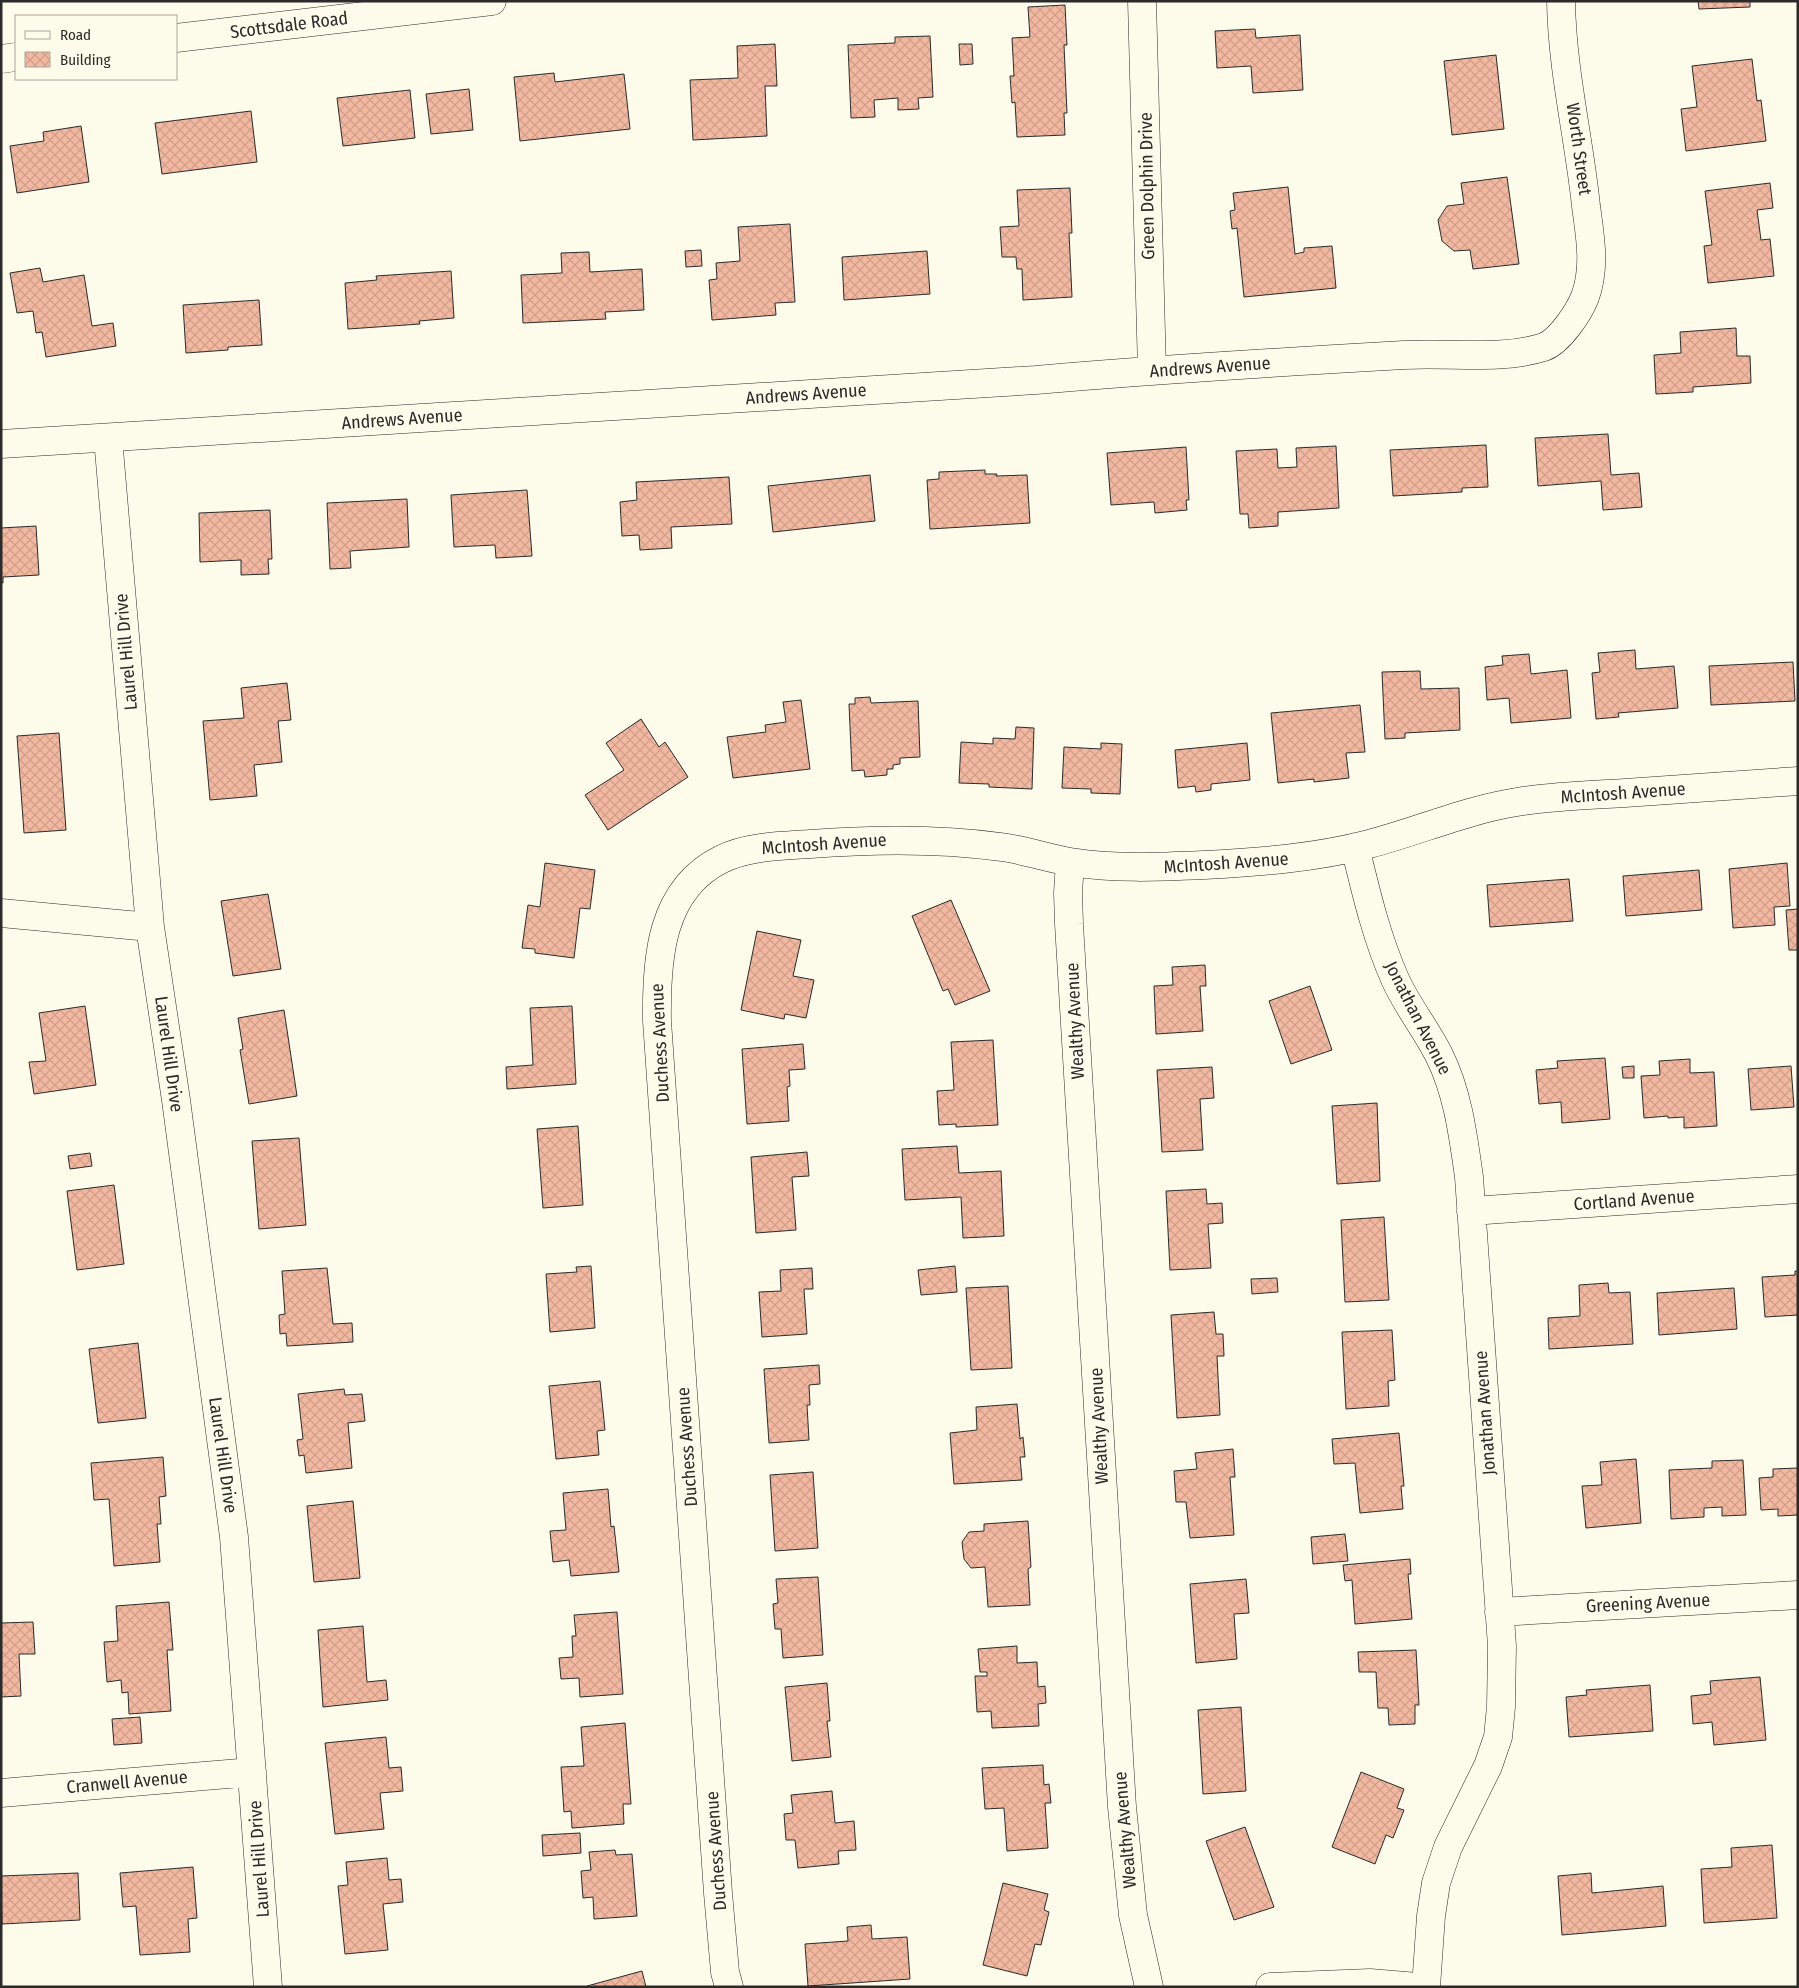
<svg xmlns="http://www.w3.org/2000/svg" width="1799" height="1988" font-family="'Fira Sans Condensed',sans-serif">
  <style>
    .building { fill: url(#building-cross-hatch); stroke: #2b2b2b }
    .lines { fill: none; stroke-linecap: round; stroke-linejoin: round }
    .minor-casing { stroke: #2b2b2b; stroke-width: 29 }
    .minor { stroke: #fdfbea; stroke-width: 28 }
    .labels { text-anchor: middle; stroke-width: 4; stroke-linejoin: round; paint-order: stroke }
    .street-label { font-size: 18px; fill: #2b2b2b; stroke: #fdfbea }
  </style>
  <defs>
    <pattern id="building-cross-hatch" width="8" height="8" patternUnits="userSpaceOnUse" patternTransform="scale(1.25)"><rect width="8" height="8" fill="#f2b8a0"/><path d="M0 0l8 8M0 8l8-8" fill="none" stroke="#d09e8a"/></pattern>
  </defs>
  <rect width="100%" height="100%" fill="#fdfbea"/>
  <!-- building -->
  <path class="building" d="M 1698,1 L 1750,1 L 1750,7 L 1699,9 Z
    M 1065,5 L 1067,45 L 1064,45 L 1067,113 L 1064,113 L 1065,135 L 1017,137 L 1015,102 L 1012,103 L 1010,76 L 1014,76 L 1012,38 L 1030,37 L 1028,7 Z
    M 1255,29 L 1256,38 L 1300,35 L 1303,90 L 1253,93 L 1251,66 L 1217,68 L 1215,31 Z
    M 930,36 L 933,97 L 918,98 L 919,109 L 898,110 L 898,98 L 874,100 L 875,117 L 851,118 L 848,45 L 895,43 L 895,37 Z
    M 775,44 L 777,86 L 765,86 L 767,136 L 693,140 L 690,80 L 738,78 L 737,46 Z
    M 959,44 L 972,44 L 973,64 L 960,65 Z
    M 1496,55 L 1504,129 L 1452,135 L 1444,61 Z
    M 1752,59 L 1757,101 L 1761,100 L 1766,141 L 1686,151 L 1681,109 L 1697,107 L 1692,66 Z
    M 554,73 L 555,82 L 624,74 L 630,129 L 520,141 L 514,77 Z
    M 469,89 L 473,130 L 431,134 L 426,94 Z
    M 410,90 L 415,138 L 343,146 L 337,98 Z
    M 251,111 L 257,162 L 162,174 L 155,123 Z
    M 81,126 L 89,182 L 17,193 L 10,146 L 44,141 L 43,132 Z
    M 1507,177 L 1519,264 L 1473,269 L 1470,250 L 1454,251 L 1442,241 L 1438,220 L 1447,206 L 1464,204 L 1461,183 Z
    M 1770,183 L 1773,208 L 1757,210 L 1761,240 L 1770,239 L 1774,276 L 1708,283 L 1704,246 L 1712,245 L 1705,191 Z
    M 1288,187 L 1295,254 L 1304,252 L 1304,248 L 1332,246 L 1336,288 L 1244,297 L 1237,228 L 1232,229 L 1230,211 L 1235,210 L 1233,193 Z
    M 1070,188 L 1072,233 L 1069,233 L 1072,297 L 1023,300 L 1022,269 L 1017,269 L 1016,257 L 1002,257 L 1000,227 L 1019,226 L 1017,190 Z
    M 790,224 L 795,302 L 775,303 L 776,315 L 712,320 L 709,280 L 717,279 L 716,263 L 740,261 L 738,227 Z
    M 701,250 L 702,266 L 686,267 L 685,251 Z
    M 927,251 L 930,294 L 844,300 L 842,257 Z
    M 589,252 L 590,272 L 642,269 L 644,310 L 605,312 L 606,319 L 523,323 L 521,275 L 562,273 L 561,253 Z
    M 40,268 L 43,282 L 84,275 L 92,326 L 113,323 L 116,346 L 46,357 L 42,332 L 36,333 L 33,311 L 17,313 L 10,273 Z
    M 451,271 L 454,318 L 419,321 L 420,324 L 348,329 L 345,283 L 377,280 L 376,276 Z
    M 259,300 L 262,345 L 228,347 L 228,350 L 186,353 L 183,305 Z
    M 1736,328 L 1737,356 L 1750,356 L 1751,383 L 1693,387 L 1693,392 L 1656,394 L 1654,355 L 1681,353 L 1680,332 Z
    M 1608,434 L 1611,475 L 1639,473 L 1642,507 L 1603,510 L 1601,481 L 1538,486 L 1535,438 Z
    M 1486,445 L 1488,487 L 1462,488 L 1462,492 L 1393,496 L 1390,450 Z
    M 1336,446 L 1339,508 L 1278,512 L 1278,526 L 1249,528 L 1248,514 L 1240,514 L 1236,451 L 1277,449 L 1278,468 L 1297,467 L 1296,448 Z
    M 1186,447 L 1189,500 L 1186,500 L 1187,510 L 1155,513 L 1154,502 L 1111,505 L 1107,453 Z
    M 985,470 L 985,474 L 997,474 L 996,476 L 1027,475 L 1030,523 L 930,529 L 927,480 L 939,479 L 939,472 Z
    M 870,475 L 875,521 L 773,532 L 768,486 Z
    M 729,477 L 732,524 L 671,527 L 672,548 L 640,550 L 639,535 L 622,536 L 620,502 L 637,500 L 636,482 Z
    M 527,490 L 532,556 L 496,558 L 495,545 L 454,547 L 451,495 Z
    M 407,499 L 409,547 L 350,551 L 351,568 L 330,569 L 327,503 Z
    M 270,510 L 272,559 L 268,559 L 269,574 L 241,575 L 241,560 L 200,562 L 199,513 Z
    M 36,526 L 39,575 L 3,577 L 3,583 L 1,583 L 1,528 Z
    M 1635,650 L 1636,669 L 1674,666 L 1678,708 L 1618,713 L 1619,717 L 1596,719 L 1592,673 L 1600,672 L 1598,653 Z
    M 1529,654 L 1531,674 L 1567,670 L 1571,718 L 1511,723 L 1509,698 L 1487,700 L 1485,667 L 1503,665 L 1502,656 Z
    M 1793,662 L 1795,701 L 1711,705 L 1709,666 Z
    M 1420,671 L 1421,689 L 1459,688 L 1460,730 L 1405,733 L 1405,738 L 1385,739 L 1382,672 Z
    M 287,683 L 291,720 L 278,721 L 282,762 L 254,765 L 257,796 L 210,800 L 203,721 L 244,718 L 241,688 Z
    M 870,697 L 871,703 L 918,701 L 920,757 L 900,758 L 900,764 L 893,765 L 893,769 L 887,769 L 887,775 L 865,777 L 864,770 L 852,771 L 849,704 L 855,704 L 855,698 Z
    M 801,700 L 810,769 L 733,778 L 727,737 L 766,732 L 765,725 L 786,722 L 783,702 Z
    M 1360,705 L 1365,752 L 1346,753 L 1349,778 L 1314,782 L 1314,779 L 1278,783 L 1271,713 Z
    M 641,719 L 659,747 L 665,742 L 688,777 L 608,830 L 585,795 L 624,770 L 606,743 Z
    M 1016,727 L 1034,728 L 1032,789 L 989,787 L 989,784 L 959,783 L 961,742 L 993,744 L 993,738 L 1015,739 Z
    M 59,733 L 66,830 L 24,833 L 17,736 Z
    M 1101,743 L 1122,744 L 1120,794 L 1091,793 L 1091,789 L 1062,788 L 1064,747 L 1101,749 Z
    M 1247,743 L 1250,780 L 1211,784 L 1211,790 L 1196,792 L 1195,786 L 1178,788 L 1175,750 Z
    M 545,863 L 595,870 L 590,909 L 580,908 L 574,958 L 535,953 L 535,949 L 522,948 L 528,905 L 540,907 Z
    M 1787,863 L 1790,906 L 1774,907 L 1775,925 L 1733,928 L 1729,869 Z
    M 1699,870 L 1702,910 L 1626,916 L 1623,876 Z
    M 1569,879 L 1573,921 L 1490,927 L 1487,885 Z
    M 268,894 L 281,969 L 233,976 L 221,901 Z
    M 951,900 L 990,991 L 955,1005 L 948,989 L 943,991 L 912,916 Z
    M 1798,909 L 1798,950 L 1789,950 L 1786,910 Z
    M 757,931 L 801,940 L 793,976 L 814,980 L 806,1018 L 785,1014 L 784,1019 L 741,1010 Z
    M 1205,965 L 1206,986 L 1200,986 L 1203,1031 L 1156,1034 L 1154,986 L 1173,985 L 1172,967 Z
    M 1310,986 L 1332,1050 L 1291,1064 L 1269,1001 Z
    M 85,1006 L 96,1085 L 34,1094 L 29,1062 L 46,1061 L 39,1013 Z
    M 572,1006 L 576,1084 L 507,1089 L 506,1067 L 533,1065 L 530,1008 Z
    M 284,1010 L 297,1096 L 249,1104 L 240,1050 L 243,1049 L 238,1018 Z
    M 993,1040 L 998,1125 L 956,1127 L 956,1124 L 939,1125 L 937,1091 L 954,1090 L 951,1042 Z
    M 803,1044 L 805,1069 L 789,1070 L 790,1086 L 787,1087 L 789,1121 L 747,1124 L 742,1049 Z
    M 1605,1058 L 1610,1119 L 1562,1123 L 1561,1102 L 1539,1104 L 1536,1070 L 1558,1068 L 1557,1061 Z
    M 1690,1059 L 1690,1073 L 1714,1072 L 1717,1126 L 1684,1128 L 1684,1117 L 1668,1118 L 1668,1116 L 1644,1118 L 1641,1076 L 1660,1075 L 1659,1061 Z
    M 1634,1066 L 1634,1078 L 1623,1078 L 1622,1067 Z
    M 1791,1066 L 1794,1107 L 1751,1110 L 1748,1069 Z
    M 1212,1067 L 1214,1098 L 1200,1099 L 1203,1150 L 1162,1152 L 1157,1070 Z
    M 1377,1103 L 1380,1181 L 1337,1184 L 1332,1106 Z
    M 578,1126 L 583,1205 L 543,1208 L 537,1129 Z
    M 299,1138 L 306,1225 L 259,1229 L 252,1141 Z
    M 957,1146 L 959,1173 L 1001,1171 L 1004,1236 L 963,1238 L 961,1197 L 905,1200 L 902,1149 Z
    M 807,1152 L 809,1176 L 792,1177 L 796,1230 L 756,1233 L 751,1157 Z
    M 90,1153 L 92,1166 L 70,1169 L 68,1156 Z
    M 114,1185 L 124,1264 L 77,1270 L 67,1191 Z
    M 1206,1189 L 1207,1204 L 1222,1203 L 1223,1223 L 1208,1224 L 1211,1268 L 1170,1270 L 1166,1191 Z
    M 1384,1217 L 1389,1300 L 1345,1302 L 1341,1220 Z
    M 591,1266 L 595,1328 L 550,1332 L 546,1274 L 577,1272 L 576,1267 Z
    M 955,1266 L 957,1292 L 921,1295 L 918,1270 Z
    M 327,1268 L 333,1324 L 352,1323 L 353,1342 L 287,1346 L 286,1333 L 280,1334 L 279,1315 L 285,1314 L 282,1271 Z
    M 812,1268 L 813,1289 L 804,1289 L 807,1334 L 762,1337 L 759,1292 L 781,1291 L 780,1270 Z
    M 1795,1271 L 1798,1271 L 1798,1315 L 1765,1317 L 1762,1277 L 1795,1275 Z
    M 1277,1278 L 1278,1292 L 1252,1294 L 1251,1279 Z
    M 1608,1283 L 1609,1293 L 1630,1292 L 1633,1344 L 1549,1349 L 1548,1318 L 1580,1316 L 1579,1285 Z
    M 1008,1286 L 1012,1368 L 971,1370 L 966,1288 Z
    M 1734,1288 L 1737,1329 L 1659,1335 L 1657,1293 Z
    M 1214,1312 L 1216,1334 L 1223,1334 L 1224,1356 L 1217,1356 L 1220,1415 L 1177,1418 L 1171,1315 Z
    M 1392,1330 L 1395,1380 L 1388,1381 L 1389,1406 L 1346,1409 L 1342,1332 Z
    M 138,1343 L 146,1418 L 98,1423 L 89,1349 Z
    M 819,1365 L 820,1384 L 809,1385 L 810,1405 L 807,1405 L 809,1440 L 769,1443 L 764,1369 Z
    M 600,1381 L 605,1430 L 597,1431 L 599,1455 L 556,1459 L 549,1386 Z
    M 344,1389 L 345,1395 L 362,1394 L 365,1421 L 348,1423 L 352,1468 L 306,1473 L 304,1455 L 299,1456 L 297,1440 L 303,1439 L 298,1394 Z
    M 1017,1404 L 1020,1439 L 1023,1437 L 1025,1457 L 1020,1457 L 1022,1480 L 954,1484 L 950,1433 L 977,1430 L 976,1407 Z
    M 1399,1433 L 1404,1486 L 1401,1486 L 1403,1509 L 1360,1513 L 1355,1463 L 1334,1464 L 1332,1439 Z
    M 1233,1449 L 1235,1477 L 1230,1477 L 1234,1535 L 1190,1538 L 1186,1502 L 1176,1502 L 1174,1471 L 1197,1469 L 1195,1453 Z
    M 163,1457 L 166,1496 L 159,1497 L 161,1524 L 157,1524 L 160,1562 L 114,1566 L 109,1499 L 94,1500 L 91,1463 Z
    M 1636,1459 L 1641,1523 L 1586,1528 L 1582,1486 L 1602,1485 L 1600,1462 Z
    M 1743,1460 L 1746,1515 L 1722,1516 L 1722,1507 L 1704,1508 L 1704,1517 L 1671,1519 L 1669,1470 L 1712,1468 L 1712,1461 Z
    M 1798,1468 L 1798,1515 L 1778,1516 L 1778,1509 L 1761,1510 L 1759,1478 L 1773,1477 L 1773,1469 Z
    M 813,1472 L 818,1548 L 775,1551 L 770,1475 Z
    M 608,1489 L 611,1527 L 614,1526 L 619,1572 L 571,1576 L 569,1560 L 553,1562 L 550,1531 L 566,1530 L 563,1493 Z
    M 353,1501 L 360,1578 L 314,1582 L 307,1506 Z
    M 1028,1521 L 1031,1567 L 1028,1569 L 1030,1605 L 988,1607 L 985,1567 L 971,1568 L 964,1559 L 962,1542 L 969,1532 L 984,1531 L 984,1524 Z
    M 1345,1534 L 1348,1561 L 1313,1564 L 1311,1537 Z
    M 1410,1559 L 1411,1574 L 1408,1574 L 1412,1619 L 1355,1624 L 1352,1580 L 1345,1581 L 1343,1565 Z
    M 818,1577 L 823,1655 L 783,1658 L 781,1629 L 775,1629 L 773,1604 L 778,1603 L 776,1579 Z
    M 1246,1579 L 1249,1613 L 1234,1614 L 1237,1659 L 1196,1663 L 1190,1584 Z
    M 169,1602 L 173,1650 L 167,1650 L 171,1711 L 129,1714 L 128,1692 L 122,1693 L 121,1680 L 107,1682 L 104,1642 L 118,1641 L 116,1606 Z
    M 617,1612 L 623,1694 L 580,1697 L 579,1678 L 561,1679 L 559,1658 L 573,1657 L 572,1636 L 576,1636 L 574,1615 Z
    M 33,1622 L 35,1654 L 19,1654 L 21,1696 L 1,1697 L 1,1623 Z
    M 363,1626 L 367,1682 L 386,1680 L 388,1700 L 323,1707 L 318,1630 Z
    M 1017,1646 L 1017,1663 L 1037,1662 L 1038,1687 L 1045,1686 L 1046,1703 L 1038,1704 L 1039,1726 L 992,1728 L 991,1711 L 977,1712 L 975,1676 L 987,1676 L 987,1672 L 980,1672 L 978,1649 Z
    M 1416,1650 L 1419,1705 L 1415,1705 L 1415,1724 L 1389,1725 L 1388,1708 L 1378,1708 L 1376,1672 L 1359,1672 L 1358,1652 Z
    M 1760,1677 L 1766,1740 L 1714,1745 L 1712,1722 L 1693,1724 L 1691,1696 L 1711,1694 L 1710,1681 Z
    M 827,1683 L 830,1721 L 827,1721 L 831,1757 L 792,1761 L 785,1687 Z
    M 1650,1685 L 1653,1731 L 1569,1737 L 1566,1697 L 1587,1695 L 1586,1690 Z
    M 1241,1707 L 1246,1791 L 1203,1794 L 1198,1710 Z
    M 140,1717 L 142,1743 L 114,1745 L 112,1719 Z
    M 625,1723 L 631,1804 L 623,1804 L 624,1824 L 572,1828 L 571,1811 L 564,1812 L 561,1767 L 584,1766 L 581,1727 Z
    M 386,1737 L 389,1768 L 401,1767 L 403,1791 L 380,1793 L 384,1829 L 335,1834 L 325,1743 Z
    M 1043,1765 L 1044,1785 L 1049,1784 L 1051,1803 L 1045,1803 L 1048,1848 L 1007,1851 L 1004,1808 L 985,1809 L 982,1768 Z
    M 1361,1772 L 1404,1789 L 1397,1808 L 1404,1810 L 1393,1838 L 1386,1835 L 1375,1864 L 1332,1847 Z
    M 832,1791 L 835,1823 L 854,1821 L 856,1850 L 838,1851 L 839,1864 L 798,1868 L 795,1840 L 786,1840 L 784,1814 L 793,1813 L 791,1795 Z
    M 1245,1827 L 1274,1907 L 1234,1920 L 1206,1841 Z
    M 580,1833 L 581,1853 L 543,1856 L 542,1835 Z
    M 1772,1845 L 1777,1918 L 1704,1923 L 1701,1869 L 1732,1867 L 1731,1848 Z
    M 615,1850 L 616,1855 L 632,1854 L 637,1916 L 594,1919 L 593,1897 L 583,1898 L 581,1871 L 591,1870 L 589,1852 Z
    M 387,1858 L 389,1880 L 401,1879 L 403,1902 L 383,1904 L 388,1950 L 345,1954 L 338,1886 L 348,1885 L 346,1862 Z
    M 193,1867 L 197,1918 L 188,1919 L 190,1952 L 140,1955 L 136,1906 L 123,1907 L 120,1873 Z
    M 78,1873 L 80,1920 L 2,1924 L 1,1876 Z
    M 1591,1873 L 1592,1893 L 1663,1886 L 1666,1926 L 1562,1935 L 1558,1876 Z
    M 1003,1883 L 1048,1894 L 1044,1910 L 1049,1912 L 1041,1945 L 1035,1944 L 1027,1976 L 983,1965 Z
    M 871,1925 L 872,1939 L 907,1937 L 910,1979 L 808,1986 L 805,1944 L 848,1941 L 847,1927 Z
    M 642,1971 L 646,1987 L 587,1987 L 587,1986 Z"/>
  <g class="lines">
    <!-- minor casing -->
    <g class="minor-casing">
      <path id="minor" d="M 1142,1 L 1152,370
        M 176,38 L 492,1
        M 1,59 L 16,57
        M 108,438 L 150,927 L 176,1100 L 234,1537 L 268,1987
        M 1,444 L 1036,380 C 1159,369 1281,362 1404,355 C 1450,352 1500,361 1544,347 C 1560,341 1579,312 1585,297 C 1596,267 1590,236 1586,206 C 1579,138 1562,70 1561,1
        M 1355,847 C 1366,892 1376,936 1395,979 C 1407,1006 1426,1029 1439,1055 C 1458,1093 1463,1135 1469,1177 L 1502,1646 L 1501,1707 L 1498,1737 L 1488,1766 L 1448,1847 L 1436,1883 L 1431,1916 L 1426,1987
        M 1070,862 L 1068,893 L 1069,924 L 1122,1807 L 1133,1915 L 1149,1987
        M 1,913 L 150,927
        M 1471,1211 L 1798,1189
        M 1499,1612 L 1798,1595
        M 1,1793 L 252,1772
        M 729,1987 L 725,1972 L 718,1893 L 657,1021 C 656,960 660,889 722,859 C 748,846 782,846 810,844 C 874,839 937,838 1001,847 C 1025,850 1047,858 1070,862 C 1115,869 1159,867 1204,865 C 1260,862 1315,858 1369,844 C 1419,831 1466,810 1517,802 C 1552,796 1589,795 1625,793 C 1683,789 1740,785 1798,781
        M 1270,1987 L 1370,1983 L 1417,1987"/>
    </g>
    <!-- minor -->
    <use href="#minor" class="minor"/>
  </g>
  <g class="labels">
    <!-- street labels -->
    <g class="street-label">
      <text transform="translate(289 25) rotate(-7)" y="6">Scottsdale Road</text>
      <text transform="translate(1579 149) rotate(82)" y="6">Worth Street</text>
      <text transform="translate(1147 186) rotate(-91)" y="6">Green Dolphin Drive</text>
      <text transform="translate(1210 367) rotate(-4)" y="6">Andrews Avenue</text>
      <text transform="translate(806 394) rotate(-4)" y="6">Andrews Avenue</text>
      <text transform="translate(402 419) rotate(-4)" y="6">Andrews Avenue</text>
      <text transform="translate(126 652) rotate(-95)" y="6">Laurel Hill Drive</text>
      <text transform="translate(1623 793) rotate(-4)" y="6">McIntosh Avenue</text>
      <text transform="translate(824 844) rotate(-4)" y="6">McIntosh Avenue</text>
      <text transform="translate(1226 863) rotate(-4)" y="6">McIntosh Avenue</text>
      <text transform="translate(1418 1018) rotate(63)" y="6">Jonathan Avenue</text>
      <text transform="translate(1075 1021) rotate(-93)" y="6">Wealthy Avenue</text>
      <text transform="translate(660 1043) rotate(-93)" y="6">Duchess Avenue</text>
      <text transform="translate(169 1054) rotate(82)" y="6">Laurel Hill Drive</text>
      <text transform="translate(1634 1200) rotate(-4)" y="6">Cortland Avenue</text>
      <text transform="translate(1485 1413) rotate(-94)" y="6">Jonathan Avenue</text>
      <text transform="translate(1099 1426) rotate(-93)" y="6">Wealthy Avenue</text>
      <text transform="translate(687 1447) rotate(-94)" y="6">Duchess Avenue</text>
      <text transform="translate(223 1455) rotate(82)" y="6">Laurel Hill Drive</text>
      <text transform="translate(1648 1603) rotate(-3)" y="6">Greening Avenue</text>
      <text transform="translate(127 1782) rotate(-5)" y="6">Cranwell Avenue</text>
      <text transform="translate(1125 1830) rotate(-95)" y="6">Wealthy Avenue</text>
      <text transform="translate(716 1851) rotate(-94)" y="6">Duchess Avenue</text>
      <text transform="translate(259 1859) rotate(-94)" y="6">Laurel Hill Drive</text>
    </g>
  </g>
  <!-- border -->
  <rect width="1799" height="1988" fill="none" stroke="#2b2b2b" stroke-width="5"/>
  <!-- legend -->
  <rect x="15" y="15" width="162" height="65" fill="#fdfbea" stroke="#a9a89e"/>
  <rect x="25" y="31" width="25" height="8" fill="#fdfbea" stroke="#a9a89e"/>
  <text x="60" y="40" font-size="15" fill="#2b2b2b">Road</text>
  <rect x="25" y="52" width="25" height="15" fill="url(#building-cross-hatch)" stroke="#a9a89e"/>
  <text x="60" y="65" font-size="15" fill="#2b2b2b">Building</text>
</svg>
